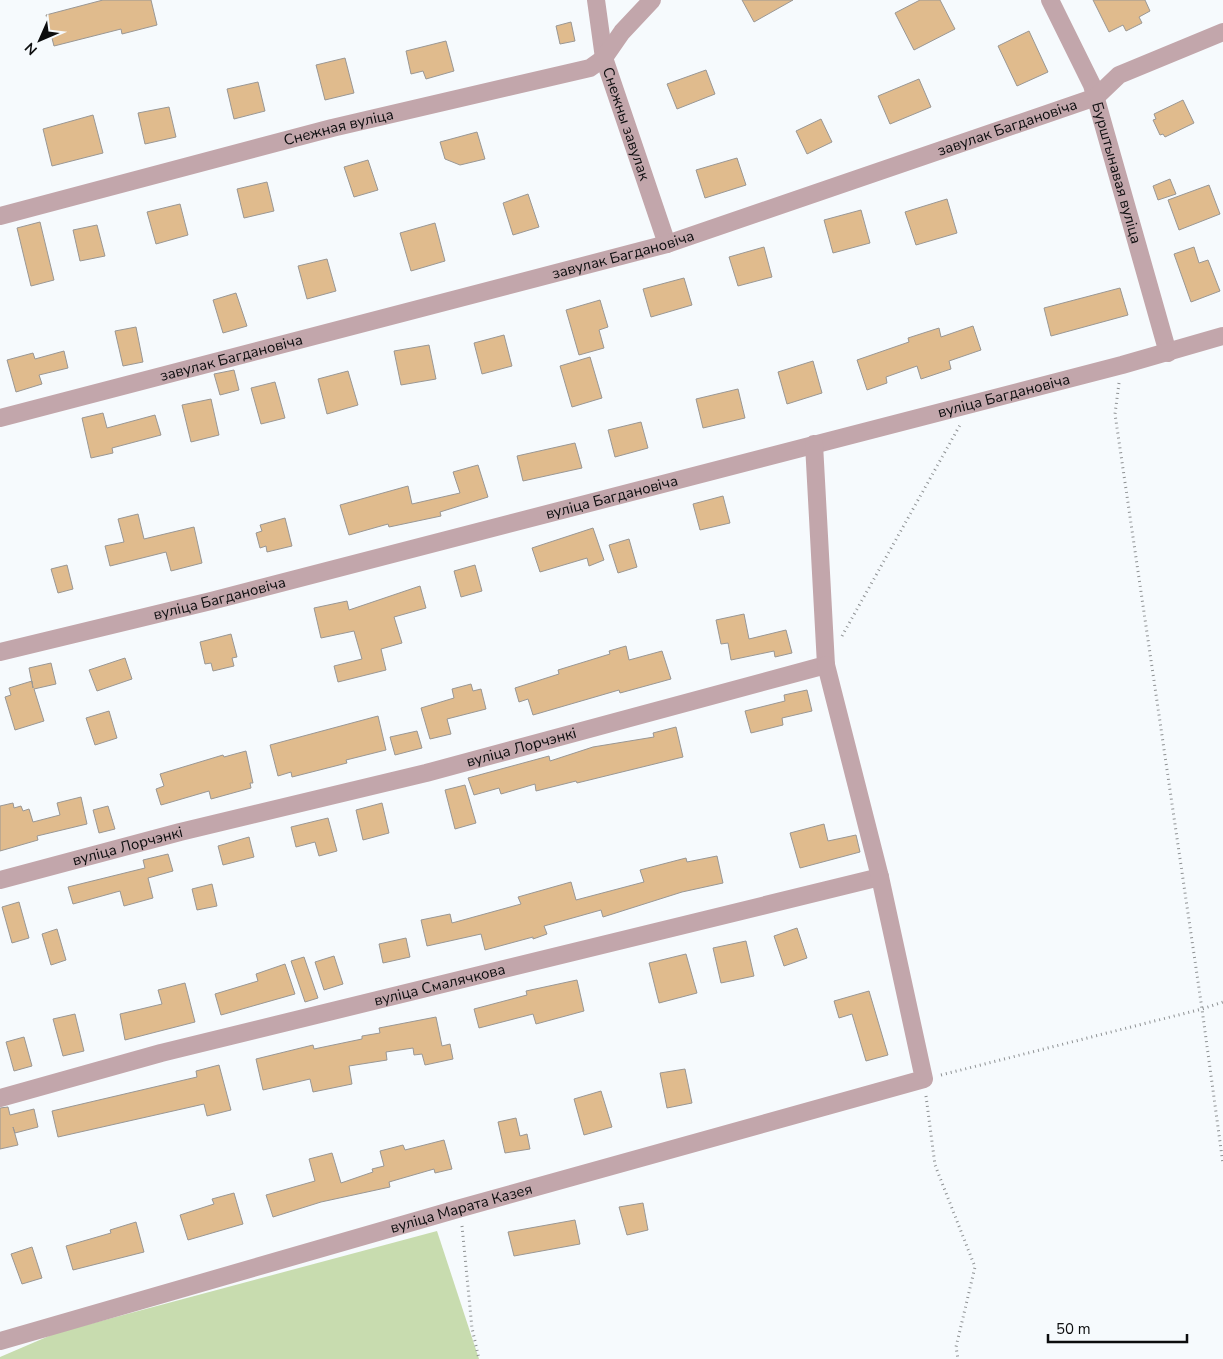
<svg xmlns="http://www.w3.org/2000/svg" width="1223" height="1359" font-family="'Nunito Sans',sans-serif">
  <style>
    .green { fill: #c8dcaf }
    .building { fill: #e0bb8d; stroke: #9a9794 }
    .lines { fill: none; stroke-linecap: round; stroke-linejoin: round }
    .path { stroke: #8e9193; stroke-width: 3; stroke-dasharray: 1 4; stroke-linecap: butt }
    .minor { stroke: #c2a6ab; stroke-width: 18 }
    .labels { text-anchor: middle; stroke-width: 4; stroke-linejoin: round; paint-order: stroke }
    .street-label { font-size: 15px; fill: #0c0d0e; stroke: #f6fafd }
  </style>
  <rect width="100%" height="100%" fill="#f6fafd"/>
  <!-- green -->
  <path class="green" d="M 437,1231 L 479,1359 L 0,1359 L 0,1357 L 56,1333 Z"/>
  <!-- building -->
  <path class="building" d="M 103,0 L 151,0 L 157,25 L 122,34 L 121,29 L 54,46 L 46,15 Z
    M 742,0 L 793,0 L 754,22 Z
    M 920,0 L 940,0 L 955,29 L 914,50 L 895,13 Z
    M 1093,0 L 1145,0 L 1150,11 L 1139,17 L 1142,23 L 1126,31 L 1123,25 L 1109,32 Z
    M 571,22 L 575,41 L 560,44 L 556,26 Z
    M 1029,31 L 1048,72 L 1017,86 L 998,46 Z
    M 446,41 L 454,71 L 426,79 L 423,71 L 411,74 L 406,51 Z
    M 345,58 L 354,93 L 325,100 L 316,65 Z
    M 706,70 L 715,94 L 677,109 L 667,84 Z
    M 919,79 L 931,107 L 890,124 L 878,96 Z
    M 258,82 L 265,111 L 234,119 L 227,89 Z
    M 1183,100 L 1194,123 L 1165,137 L 1163,134 L 1160,135 L 1153,120 L 1156,119 L 1154,114 Z
    M 169,107 L 176,137 L 145,144 L 138,113 Z
    M 93,115 L 103,153 L 52,166 L 43,129 Z
    M 821,119 L 832,142 L 807,154 L 796,131 Z
    M 477,132 L 485,159 L 460,165 L 445,159 L 440,142 Z
    M 737,158 L 746,185 L 705,198 L 696,170 Z
    M 368,160 L 378,190 L 354,197 L 344,167 Z
    M 1170,179 L 1176,194 L 1158,200 L 1153,186 Z
    M 267,182 L 274,211 L 244,218 L 237,189 Z
    M 1209,185 L 1220,214 L 1179,230 L 1168,200 Z
    M 528,194 L 539,227 L 513,235 L 503,203 Z
    M 947,199 L 957,233 L 916,245 L 905,212 Z
    M 180,204 L 188,235 L 156,244 L 147,212 Z
    M 861,210 L 870,243 L 833,253 L 824,220 Z
    M 40,222 L 54,280 L 31,286 L 17,228 Z
    M 435,223 L 445,261 L 411,271 L 400,233 Z
    M 97,225 L 105,256 L 80,261 L 73,230 Z
    M 764,247 L 772,277 L 738,286 L 729,257 Z
    M 1194,247 L 1199,263 L 1208,260 L 1220,291 L 1191,302 L 1174,254 Z
    M 327,259 L 336,291 L 307,299 L 298,266 Z
    M 684,278 L 692,305 L 651,317 L 643,289 Z
    M 1120,288 L 1128,315 L 1051,336 L 1044,308 Z
    M 236,293 L 247,326 L 223,333 L 213,300 Z
    M 600,300 L 608,327 L 599,330 L 604,348 L 579,355 L 566,310 Z
    M 973,326 L 981,350 L 949,361 L 951,369 L 921,379 L 917,366 L 886,377 L 887,383 L 867,390 L 857,360 L 909,342 L 908,338 L 939,328 L 941,337 Z
    M 136,327 L 143,362 L 123,366 L 115,331 Z
    M 504,335 L 512,366 L 482,374 L 474,343 Z
    M 429,345 L 436,379 L 401,385 L 394,351 Z
    M 64,351 L 68,368 L 39,375 L 42,384 L 16,392 L 7,360 L 33,353 L 35,359 Z
    M 590,357 L 602,398 L 572,407 L 560,366 Z
    M 813,361 L 822,393 L 787,404 L 778,372 Z
    M 234,370 L 239,390 L 220,395 L 214,374 Z
    M 348,371 L 358,405 L 327,414 L 318,379 Z
    M 275,382 L 285,418 L 261,424 L 251,388 Z
    M 738,389 L 745,418 L 703,428 L 696,399 Z
    M 211,399 L 219,435 L 191,442 L 182,405 Z
    M 103,413 L 107,428 L 155,415 L 161,435 L 112,448 L 113,453 L 91,458 L 82,418 Z
    M 641,422 L 648,448 L 615,457 L 608,430 Z
    M 575,443 L 582,468 L 523,481 L 517,456 Z
    M 478,465 L 488,497 L 440,512 L 441,516 L 389,527 L 388,524 L 349,535 L 340,505 L 408,486 L 412,504 L 460,493 L 453,472 Z
    M 723,496 L 730,523 L 700,530 L 693,504 Z
    M 138,514 L 144,539 L 194,527 L 202,563 L 171,571 L 166,552 L 110,566 L 105,546 L 124,542 L 118,519 Z
    M 285,518 L 292,546 L 267,552 L 266,546 L 260,548 L 256,533 L 262,531 L 260,525 Z
    M 593,528 L 604,560 L 589,566 L 587,558 L 540,572 L 532,548 Z
    M 629,539 L 637,567 L 618,573 L 609,545 Z
    M 67,565 L 73,589 L 58,593 L 51,569 Z
    M 475,565 L 482,591 L 461,597 L 454,571 Z
    M 420,586 L 426,608 L 394,617 L 402,643 L 381,649 L 386,670 L 338,682 L 334,666 L 362,659 L 354,631 L 321,638 L 314,608 L 347,601 L 349,610 Z
    M 744,614 L 749,639 L 786,630 L 792,653 L 775,657 L 774,651 L 731,660 L 728,643 L 721,644 L 716,620 Z
    M 231,634 L 237,657 L 232,658 L 234,666 L 213,671 L 211,663 L 205,664 L 200,642 Z
    M 626,646 L 629,660 L 662,651 L 671,679 L 620,693 L 619,690 L 533,715 L 528,699 L 519,702 L 515,688 L 559,674 L 558,670 L 610,654 L 609,651 Z
    M 125,658 L 132,679 L 97,691 L 89,670 Z
    M 51,663 L 56,684 L 34,689 L 44,721 L 15,730 L 5,697 L 11,695 L 9,688 L 32,681 L 33,688 L 29,668 Z
    M 471,684 L 473,691 L 481,689 L 486,709 L 447,719 L 451,734 L 430,739 L 421,708 L 454,698 L 452,689 Z
    M 807,690 L 812,711 L 782,718 L 783,725 L 751,733 L 745,711 L 785,701 L 784,695 Z
    M 109,711 L 117,738 L 95,745 L 86,718 Z
    M 378,716 L 386,750 L 346,760 L 347,763 L 292,777 L 291,772 L 278,776 L 270,745 Z
    M 676,727 L 683,757 L 577,783 L 576,781 L 536,791 L 535,784 L 501,794 L 499,788 L 474,795 L 468,778 L 549,756 L 550,761 L 593,747 L 654,737 L 653,733 Z
    M 417,731 L 422,748 L 395,755 L 390,737 Z
    M 246,751 L 253,783 L 250,783 L 251,788 L 211,799 L 209,791 L 161,805 L 156,789 L 164,786 L 160,774 L 223,755 L 224,757 Z
    M 465,785 L 476,823 L 455,829 L 445,790 Z
    M 81,797 L 87,824 L 37,836 L 38,840 L 0,851 L 0,806 L 13,803 L 14,808 L 21,806 L 23,811 L 29,809 L 33,822 L 60,815 L 57,803 Z
    M 382,803 L 389,833 L 363,840 L 356,810 Z
    M 108,806 L 115,829 L 99,833 L 93,810 Z
    M 328,818 L 337,851 L 319,856 L 315,842 L 296,847 L 291,827 Z
    M 824,824 L 828,841 L 856,835 L 860,852 L 800,868 L 790,833 Z
    M 249,837 L 254,857 L 223,865 L 218,846 Z
    M 168,854 L 173,871 L 148,878 L 153,898 L 124,906 L 120,891 L 73,904 L 68,887 L 145,868 L 143,860 Z
    M 717,856 L 723,883 L 682,892 L 603,917 L 601,910 L 544,926 L 547,934 L 533,939 L 533,937 L 485,950 L 481,934 L 427,946 L 421,920 L 450,914 L 452,923 L 521,904 L 518,897 L 571,882 L 576,900 L 644,882 L 640,870 L 686,858 L 687,862 Z
    M 212,884 L 217,906 L 197,910 L 192,889 Z
    M 19,902 L 29,938 L 12,943 L 2,907 Z
    M 797,928 L 807,958 L 784,966 L 774,936 Z
    M 57,929 L 66,960 L 51,965 L 42,934 Z
    M 406,938 L 410,957 L 383,963 L 379,944 Z
    M 746,941 L 754,976 L 721,983 L 713,948 Z
    M 686,954 L 697,993 L 659,1003 L 649,963 Z
    M 334,956 L 343,984 L 324,990 L 315,962 Z
    M 304,957 L 318,998 L 305,1002 L 291,961 Z
    M 285,964 L 295,994 L 221,1015 L 215,994 L 258,981 L 256,974 Z
    M 577,980 L 584,1011 L 536,1024 L 533,1014 L 479,1028 L 474,1009 L 527,995 L 526,991 Z
    M 185,983 L 195,1022 L 125,1040 L 120,1014 L 162,1004 L 158,990 Z
    M 869,991 L 888,1055 L 866,1061 L 852,1014 L 839,1018 L 834,1001 Z
    M 75,1014 L 84,1051 L 63,1056 L 53,1019 Z
    M 436,1017 L 442,1046 L 450,1044 L 453,1059 L 425,1065 L 422,1054 L 414,1055 L 413,1048 L 386,1052 L 387,1060 L 349,1066 L 352,1084 L 313,1092 L 310,1079 L 263,1090 L 256,1059 L 313,1045 L 314,1049 L 362,1039 L 362,1036 L 380,1033 L 379,1028 Z
    M 24,1037 L 32,1066 L 14,1071 L 6,1042 Z
    M 219,1065 L 231,1110 L 207,1116 L 204,1104 L 58,1137 L 52,1111 L 197,1077 L 196,1071 Z
    M 685,1069 L 692,1103 L 667,1108 L 660,1073 Z
    M 601,1091 L 612,1127 L 584,1135 L 574,1099 Z
    M 8,1107 L 10,1115 L 34,1109 L 38,1127 L 15,1133 L 13,1127 L 18,1145 L 0,1149 L 0,1108 Z
    M 516,1118 L 520,1136 L 527,1134 L 530,1149 L 505,1153 L 498,1122 Z
    M 444,1140 L 452,1169 L 435,1173 L 434,1169 L 389,1182 L 390,1187 L 321,1202 L 273,1217 L 266,1195 L 315,1181 L 309,1159 L 332,1153 L 341,1183 L 373,1172 L 372,1169 L 384,1166 L 380,1151 L 403,1145 L 405,1150 Z
    M 234,1193 L 243,1224 L 188,1240 L 180,1215 L 214,1204 L 212,1199 Z
    M 643,1203 L 648,1230 L 627,1235 L 619,1207 Z
    M 575,1220 L 580,1244 L 514,1256 L 508,1232 Z
    M 136,1222 L 144,1252 L 73,1270 L 66,1246 L 111,1233 L 110,1230 Z
    M 32,1247 L 42,1278 L 22,1284 L 11,1254 Z"/>
  <g class="lines">
    <!-- path -->
    <path class="path" d="M 1119,383 L 1115,414 L 1202,1009 L 1223,1164
      M 842,636 L 960,425
      M 941,1075 L 1202,1009 L 1223,1002
      M 926,1096 L 935,1165 L 975,1267 L 956,1347 L 958,1359
      M 462,1226 L 472,1328 L 479,1359"/>
    <!-- minor -->
    <g class="minor">
      <path id="s1" d="M 596,0 L 604,58 L 667,244"/>
      <path id="s2" d="M 1050,0 L 1092,85 L 1168,353"/>
      <path id="s3" d="M 0,216 L 332,128 L 590,68 L 604,58 L 622,32 L 652,0"/>
      <path id="s4" d="M 0,418 L 667,244 L 1096,97 L 1119,75 L 1223,32"/>
      <path id="s5" d="M 0,652 L 211,601 L 1122,365 L 1223,336"/>
      <path id="s6" d="M 0,880 L 180,832 L 426,773 L 826,665 L 814,444"/>
      <path id="s7" d="M 0,1098 L 161,1053 L 880,877"/>
      <path id="s8" d="M 0,1341 L 461,1208 L 924,1079 L 880,877 L 826,665"/>
    </g>
  </g>
  <g class="labels">
    <!-- street labels -->
    <g class="street-label">
      <text dy="5" stroke="none"><textPath href="#s1" startOffset="128">Снежны завулак</textPath></text>
      <text dy="5" stroke="none"><textPath href="#s3" startOffset="350">Снежная вуліца</textPath></text>
      <text dy="5" stroke="none"><textPath href="#s4" startOffset="1049">завулак Багдановіча</textPath></text>
      <text dy="5" stroke="none"><textPath href="#s2" startOffset="186">Бурштынавая вуліца</textPath></text>
      <text dy="5" stroke="none"><textPath href="#s4" startOffset="644">завулак Багдановіча</textPath></text>
      <text dy="5" stroke="none"><textPath href="#s4" startOffset="239">завулак Багдановіча</textPath></text>
      <text dy="5" stroke="none"><textPath href="#s5" startOffset="1036">вуліца Багдановіча</textPath></text>
      <text dy="5" stroke="none"><textPath href="#s5" startOffset="631">вуліца Багдановіча</textPath></text>
      <text dy="5" stroke="none"><textPath href="#s5" startOffset="226">вуліца Багдановіча</textPath></text>
      <text dy="5" stroke="none"><textPath href="#s6" startOffset="538">вуліца Лорчэнкі</textPath></text>
      <text dy="5" stroke="none"><textPath href="#s6" startOffset="132">вуліца Лорчэнкі</textPath></text>
      <text dy="5" stroke="none"><textPath href="#s7" startOffset="454">вуліца Смалячкова</textPath></text>
      <text dy="5" stroke="none"><textPath href="#s8" startOffset="480">вуліца Марата Казея</textPath></text>
    </g>
  </g>
  <!-- north arrow -->
  <g transform="translate(40 40) rotate(225)" stroke="#f6fafd" stroke-width="4" paint-order="stroke">
  <path d="M0-4L9 19L0 12L-9 19Z" fill="#0c0d0e"/>
  <text y="-8" font-size="14" font-weight="bold" text-anchor="middle" fill="#0c0d0e">N</text>
  </g>
  <!-- scale -->
  <path d="M1048 1334v8h139v-8" fill="none" stroke="#0c0d0e" stroke-width="2.5"/>
  <text x="1056" y="1334" font-size="15" fill="#0c0d0e" stroke="#f6fafd" stroke-width="4" paint-order="stroke">50 m</text>
</svg>
